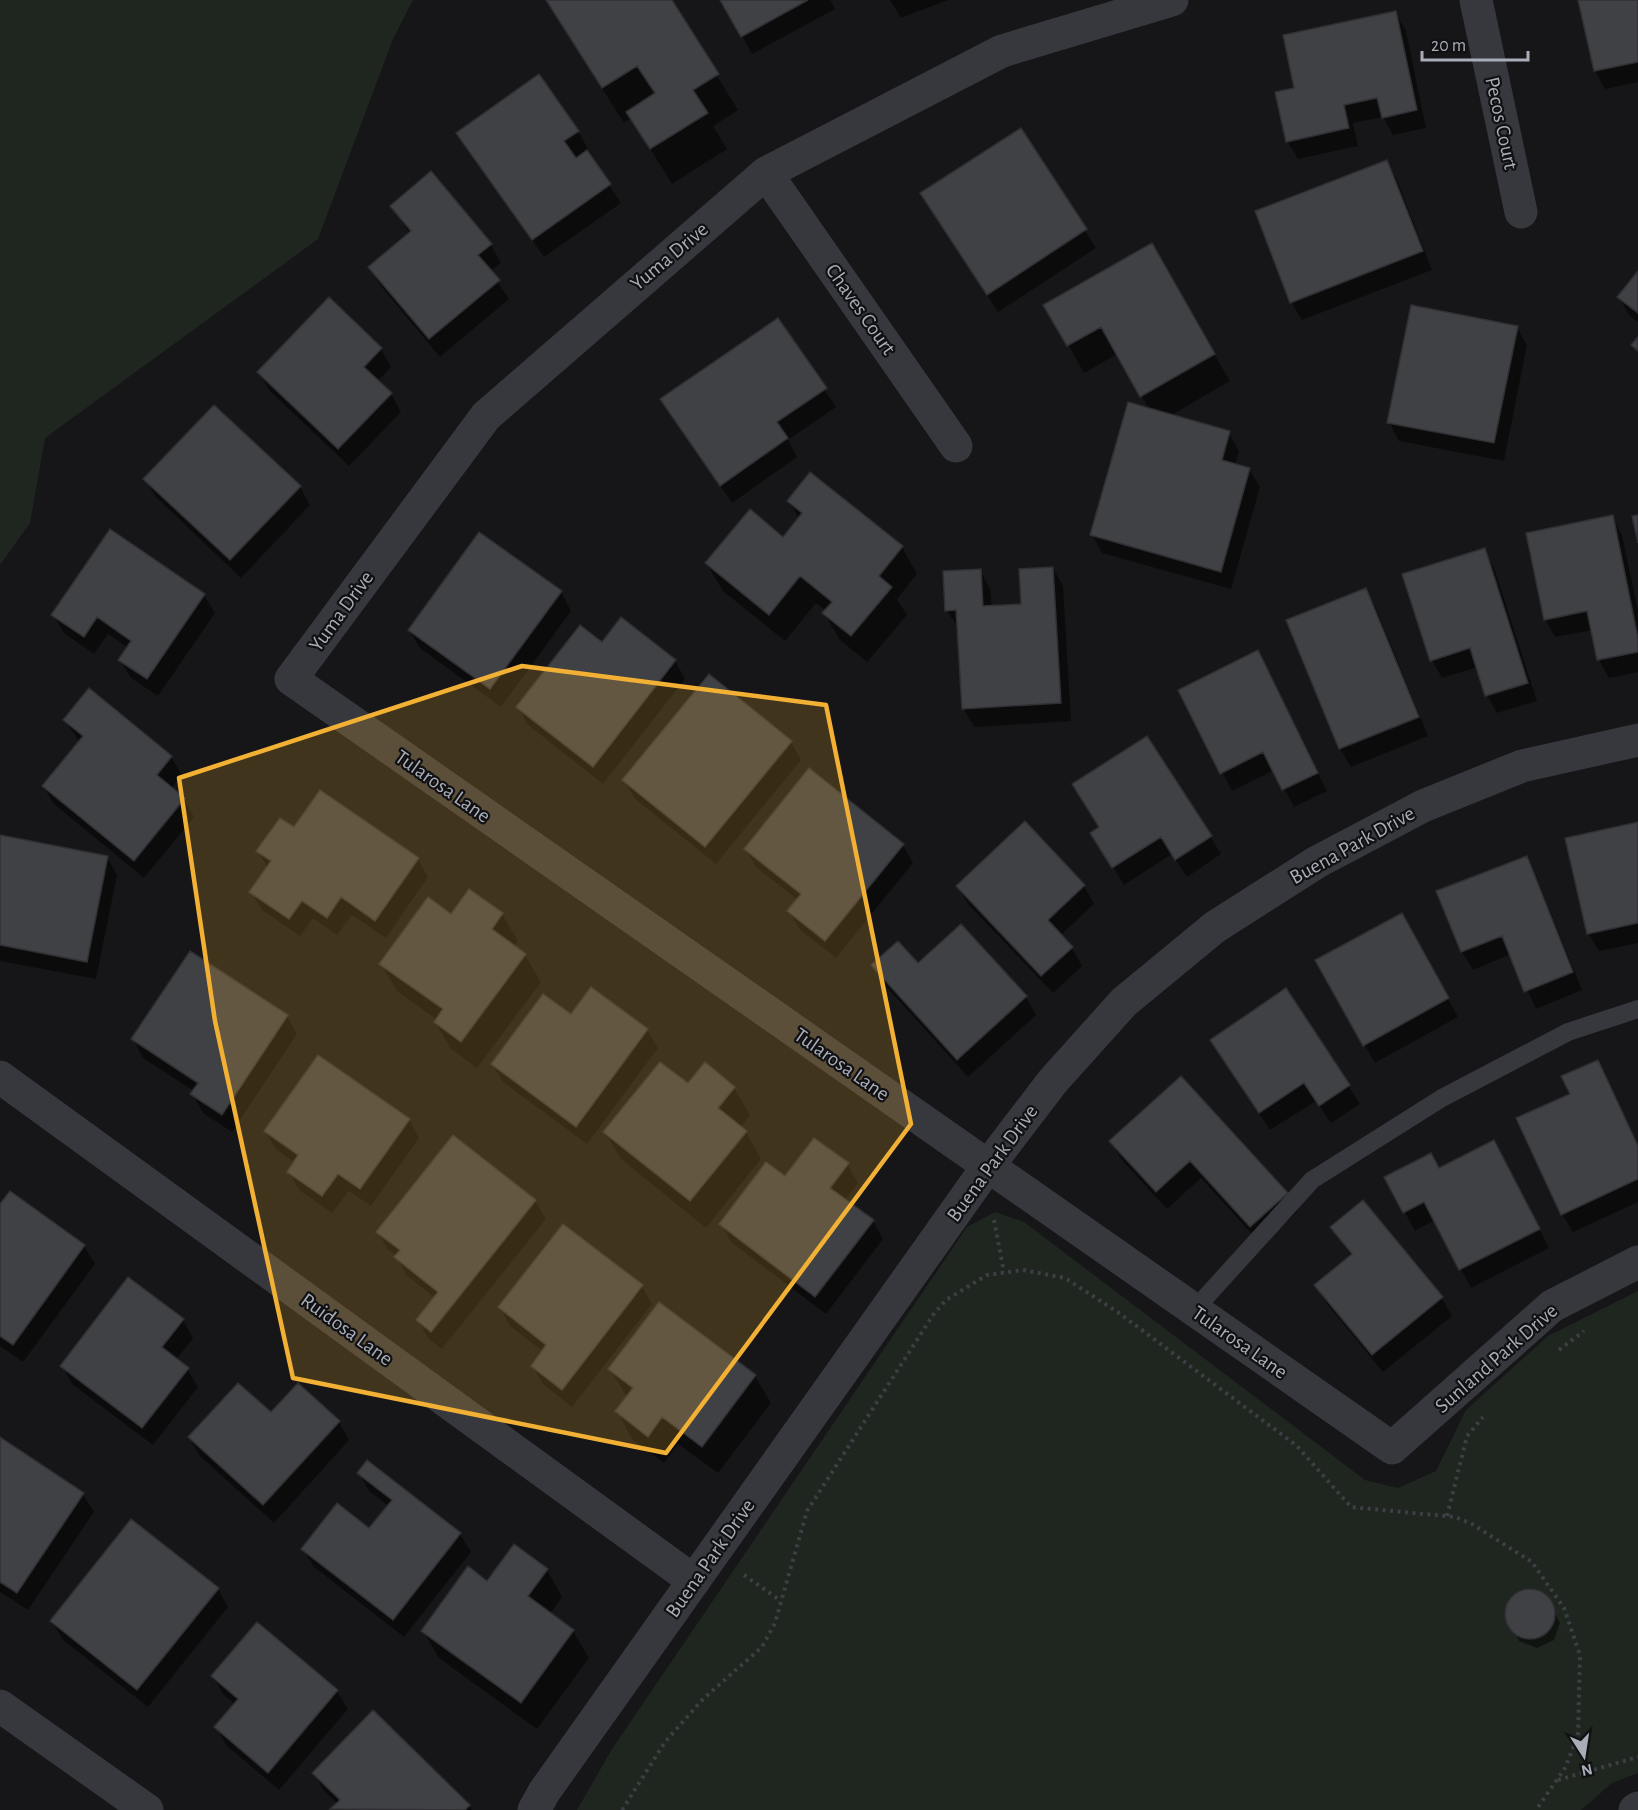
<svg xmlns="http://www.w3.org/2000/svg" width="1638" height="1810" font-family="'Alegreya Sans',sans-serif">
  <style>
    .green { fill: #1e261f }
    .shadow { fill: #0007 }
    .building { fill: #404145; stroke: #303034; stroke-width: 1.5 }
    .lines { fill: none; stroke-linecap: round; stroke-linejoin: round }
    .path { stroke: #3d3f44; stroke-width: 4; stroke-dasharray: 3 4.5; stroke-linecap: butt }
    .service { stroke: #37383d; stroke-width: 18 }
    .minor { stroke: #37383d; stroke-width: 33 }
    .marked { fill: #f2b134; fill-opacity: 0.2; stroke: #f2b134; stroke-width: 4.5; stroke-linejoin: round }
    .labels { text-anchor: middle; stroke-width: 4.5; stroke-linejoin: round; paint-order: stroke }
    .street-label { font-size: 21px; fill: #a8adb8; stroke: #111113 }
  </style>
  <rect width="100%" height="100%" fill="#161618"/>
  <!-- green -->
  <path class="green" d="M 0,0 L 413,0 L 393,39 L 318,239 L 45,438 L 30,523 L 0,565 Z
    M 995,1212 L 1024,1222 L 1365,1480 L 1398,1488 L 1436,1471 L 1466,1410 L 1548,1336 L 1638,1291 L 1638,1773 L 1612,1783 L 1581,1810 L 577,1810 L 612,1749 L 967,1227 Z"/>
  <!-- shadow -->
  <path class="shadow" d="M 546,0 L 670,0 L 738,110 L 713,126 L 727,149 L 672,184 L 631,118 L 624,123 Z
    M 722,0 L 830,0 L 835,9 L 752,54 Z
    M 890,0 L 948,0 L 901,18 Z
    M 1580,0 L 1638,0 L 1638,82 L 1605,89 L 1595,71 Z
    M 1395,12 L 1406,31 L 1426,128 L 1393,135 L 1383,117 L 1353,123 L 1358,146 L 1298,159 L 1287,141 L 1296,89 Z
    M 1020,130 L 1096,248 L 998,312 L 933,212 Z
    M 578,131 L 588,149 L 586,151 L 621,203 L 544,257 L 458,133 Z
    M 1387,162 L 1397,180 L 1432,270 L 1302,320 L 1291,302 Z
    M 392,206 L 491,245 L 501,263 L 490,271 L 509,299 L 440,357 L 380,285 L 370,267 L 410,234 Z
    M 1151,245 L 1230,381 L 1170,416 L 1229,433 L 1239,451 L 1235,466 L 1249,469 L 1260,487 L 1231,589 L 1102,553 L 1092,535 L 1150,410 L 1117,354 L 1084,373 L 1046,305 Z
    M 1638,273 L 1638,322 L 1629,315 L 1619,297 Z
    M 777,320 L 836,407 L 788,440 L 797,457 L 732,503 L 662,400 Z
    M 1517,327 L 1527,345 L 1504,461 L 1399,441 L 1389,422 Z
    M 381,349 L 391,367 L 378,381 L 391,394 L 401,412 L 349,466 L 269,390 L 259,372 Z
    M 145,479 L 300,487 L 310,505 L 241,578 L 156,497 Z
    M 789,501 L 902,547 L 917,574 L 897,599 L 907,615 L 867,662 L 840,640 L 824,613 L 826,611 L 816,603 L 785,641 L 723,591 L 707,564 L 784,539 L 799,519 Z
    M 1612,517 L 1622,535 L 1638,611 L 1638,672 L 1609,678 L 1599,660 L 1593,630 L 1555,637 L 1545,619 Z
    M 110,531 L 204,595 L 215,613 L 158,696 L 131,678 L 120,660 L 128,648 L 108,634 L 94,654 L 64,633 L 53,615 Z
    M 1484,550 L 1494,568 L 1537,701 L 1497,713 L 1487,695 L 1478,667 L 1442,678 L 1432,660 Z
    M 1053,568 L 1063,586 L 1071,721 L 974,727 L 964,709 L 959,628 L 946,610 L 980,570 L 990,589 L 992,607 L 1023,606 Z
    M 1366,590 L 1376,608 L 1428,736 L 1351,767 L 1340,749 L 1288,621 Z
    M 561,592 L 571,611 L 501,707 L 420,648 L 409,630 Z
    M 602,644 L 675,661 L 685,679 L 603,784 L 528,725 L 518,707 Z
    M 1267,670 L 1327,791 L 1294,807 L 1274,770 L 1232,791 L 1180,691 Z
    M 89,690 L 171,757 L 182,775 L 171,789 L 184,799 L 194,817 L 144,878 L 54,804 L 43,786 L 80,742 L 65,721 Z
    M 791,742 L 801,760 L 716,864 L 635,799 L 624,780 Z
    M 1025,823 L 1084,886 L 1094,904 L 1060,936 L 1072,948 L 1082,966 L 1053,993 L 968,904 L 958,886 Z
    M 1638,824 L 1638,943 L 1599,951 L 1588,933 Z
    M 294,829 L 418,859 L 428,877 L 386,938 L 352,915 L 337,935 L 313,918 L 300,936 L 262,910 L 251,892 L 268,868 L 258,851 Z
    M 1092,833 L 1210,836 L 1221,854 L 1187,877 L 1172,854 L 1124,885 Z
    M 0,843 L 107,857 L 117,875 L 96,979 L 0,961 Z
    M 903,845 L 913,863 L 836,958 L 800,930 L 789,911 L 798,900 L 756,867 L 746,849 Z
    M 1526,858 L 1536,876 L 1582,990 L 1536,1009 L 1511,954 L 1473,970 L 1462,952 L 1438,892 Z
    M 502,914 L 518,941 L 514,947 L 525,955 L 541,982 L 477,1068 L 451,1049 L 435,1022 L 437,1020 L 397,991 L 381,964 L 452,916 Z
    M 1401,915 L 1458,1017 L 1375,1063 L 1317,961 Z
    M 918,965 L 1026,997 L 1036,1015 L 968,1077 L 884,984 L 873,966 Z
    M 1286,990 L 1360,1104 L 1331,1123 L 1316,1101 L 1270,1130 L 1222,1058 Z
    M 287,1016 L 297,1034 L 232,1132 L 203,1113 L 192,1094 L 194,1091 L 143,1058 L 133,1039 Z
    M 647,1030 L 658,1048 L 587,1144 L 503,1082 L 492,1064 Z
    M 1597,1062 L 1638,1145 L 1638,1202 L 1573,1232 L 1562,1214 L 1572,1095 Z
    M 705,1064 L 734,1088 L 750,1115 L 740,1128 L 746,1132 L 761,1159 L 706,1228 L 621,1159 L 605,1132 L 688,1086 Z
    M 1181,1078 L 1287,1194 L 1297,1212 L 1261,1244 L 1201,1178 L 1167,1209 L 1121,1159 L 1111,1141 Z
    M 409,1120 L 419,1138 L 371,1206 L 349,1191 L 332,1213 L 299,1190 L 289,1172 L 295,1163 L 276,1149 L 265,1131 Z
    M 454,1137 L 535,1201 L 546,1219 L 442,1349 L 428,1338 L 418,1320 L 435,1298 L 406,1275 L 397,1256 L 388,1250 L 378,1232 Z
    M 1504,1160 L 1549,1248 L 1471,1288 L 1435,1220 L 1415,1231 L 1386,1178 Z
    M 847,1164 L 858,1183 L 845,1200 L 873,1221 L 883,1239 L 826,1314 L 731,1242 L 721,1224 L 786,1178 Z
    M 10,1193 L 84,1246 L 95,1264 L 23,1362 L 0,1346 L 0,1207 Z
    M 1332,1228 L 1442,1298 L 1452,1316 L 1383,1372 L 1327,1304 L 1316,1286 L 1352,1257 Z
    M 642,1286 L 652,1304 L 572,1407 L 543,1384 L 532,1366 L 544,1352 L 510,1326 L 500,1308 Z
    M 659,1304 L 755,1376 L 771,1403 L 718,1473 L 678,1444 L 664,1463 L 632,1439 L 617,1411 L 627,1397 L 610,1369 Z
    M 183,1320 L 193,1338 L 176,1360 L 187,1369 L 198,1387 L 153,1445 L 72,1384 L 62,1366 Z
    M 298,1385 L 339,1422 L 349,1440 L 274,1523 L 200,1456 L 189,1438 L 271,1415 Z
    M 0,1439 L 83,1494 L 94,1512 L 28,1610 L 0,1592 Z
    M 359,1473 L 460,1534 L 471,1552 L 404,1637 L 314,1567 L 303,1549 L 370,1530 L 389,1506 L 369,1491 Z
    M 547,1570 L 562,1597 L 550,1614 L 573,1631 L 589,1658 L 537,1729 L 439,1658 L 423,1631 L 488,1583 Z
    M 218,1589 L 228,1607 L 148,1707 L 62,1639 L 52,1621 Z
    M 1530,1590 L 1547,1596 L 1560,1623 L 1554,1640 L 1537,1648 L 1519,1641 L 1506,1615 L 1513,1597 Z
    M 257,1624 L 337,1691 L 348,1709 L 279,1790 L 226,1745 L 216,1727 L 235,1704 L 223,1694 L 213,1676 Z
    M 373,1712 L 469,1806 L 472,1810 L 332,1810 L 338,1804 L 324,1791 L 314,1773 Z"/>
  <!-- building -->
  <path class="building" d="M 546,0 L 672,0 L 719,74 L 693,90 L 708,113 L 650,149 L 626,112 L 655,93 L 637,66 L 602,88 Z
    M 720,0 L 808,0 L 741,37 Z
    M 1578,0 L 1638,0 L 1638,62 L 1594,71 Z
    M 1396,11 L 1417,110 L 1382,118 L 1377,98 L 1344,105 L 1349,128 L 1286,142 L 1275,92 L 1294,88 L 1283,35 Z
    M 539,74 L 579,131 L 564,141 L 576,158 L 587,150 L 611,184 L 532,240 L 456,133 Z
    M 1021,128 L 1087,229 L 987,295 L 920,193 Z
    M 1387,160 L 1423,251 L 1290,303 L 1255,211 Z
    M 431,171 L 492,244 L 478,255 L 500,280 L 429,339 L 368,267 L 411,231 L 390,206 Z
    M 1152,243 L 1215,354 L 1140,397 L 1101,327 L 1067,346 L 1043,305 Z
    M 1638,271 L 1638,313 L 1617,297 Z
    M 329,297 L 382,348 L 364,367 L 392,393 L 338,449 L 257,372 Z
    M 1411,305 L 1518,326 L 1494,443 L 1387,423 Z
    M 778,318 L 827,388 L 777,422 L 788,438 L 720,486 L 660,399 Z
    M 1638,337 L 1638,351 L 1631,345 Z
    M 1128,402 L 1230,431 L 1222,460 L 1250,468 L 1221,572 L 1090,535 Z
    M 214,405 L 301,486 L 230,560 L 143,479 Z
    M 810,472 L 903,546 L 879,576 L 892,587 L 851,636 L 822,613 L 832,602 L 800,576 L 769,615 L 705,563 L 750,509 L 783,537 L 802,513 L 787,501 Z
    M 1613,515 L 1638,638 L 1638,652 L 1597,660 L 1587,611 L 1544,620 L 1526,533 Z
    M 1638,515 L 1638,543 L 1632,516 Z
    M 110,529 L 205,594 L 147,679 L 118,660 L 131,641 L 97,617 L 84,637 L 51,615 Z
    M 479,532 L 562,591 L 490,689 L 408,630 Z
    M 1485,548 L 1528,683 L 1485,696 L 1470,648 L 1430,661 L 1402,574 Z
    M 1053,567 L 1061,703 L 962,709 L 956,610 L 945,611 L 943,571 L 981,569 L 983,606 L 1021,604 L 1019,569 Z
    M 1366,588 L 1419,717 L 1339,749 L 1286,620 Z
    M 621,617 L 676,660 L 593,767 L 516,707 L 580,625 L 602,642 Z
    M 1258,650 L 1318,773 L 1282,790 L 1263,752 L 1220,774 L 1178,690 Z
    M 709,674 L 792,741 L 705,847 L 622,780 Z
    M 89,688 L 172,756 L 157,775 L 185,798 L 134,861 L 42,786 L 83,736 L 63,720 Z
    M 1147,736 L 1212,836 L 1175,860 L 1161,837 L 1112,868 L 1090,833 L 1099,827 L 1072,784 Z
    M 809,768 L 904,844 L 825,941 L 787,911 L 801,894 L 744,849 Z
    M 320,790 L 419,858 L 375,921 L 341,897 L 327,918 L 302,901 L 289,919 L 249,892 L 271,861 L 256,851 L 280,818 L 294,827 Z
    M 1025,821 L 1085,885 L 1048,920 L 1073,947 L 1041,976 L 956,886 Z
    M 1638,822 L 1638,923 L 1587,934 L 1565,838 Z
    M 0,835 L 108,856 L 87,962 L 0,945 Z
    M 1527,856 L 1573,972 L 1524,992 L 1502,936 L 1461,952 L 1436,891 Z
    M 469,889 L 503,913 L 492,929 L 526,954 L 461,1042 L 434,1022 L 443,1009 L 379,964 L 428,897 L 451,914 Z
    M 1402,913 L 1449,998 L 1363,1046 L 1315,960 Z
    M 961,924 L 1027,996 L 957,1060 L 871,965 L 898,941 L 918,963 Z
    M 190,951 L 288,1015 L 222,1115 L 190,1094 L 198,1083 L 131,1039 Z
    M 591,987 L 648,1029 L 576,1127 L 491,1064 L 543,994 L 571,1014 Z
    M 1286,988 L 1350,1085 L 1319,1106 L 1304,1083 L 1259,1113 L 1210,1040 Z
    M 318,1055 L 410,1119 L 360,1189 L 338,1174 L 322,1196 L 287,1172 L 298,1155 L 264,1131 Z
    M 1598,1060 L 1638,1146 L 1638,1179 L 1561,1215 L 1516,1118 L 1570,1094 L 1561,1076 Z
    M 660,1062 L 688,1083 L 705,1062 L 735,1087 L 718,1108 L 747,1131 L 690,1201 L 603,1132 Z
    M 1181,1076 L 1288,1193 L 1250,1227 L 1190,1161 L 1156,1192 L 1109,1141 Z
    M 453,1135 L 536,1200 L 431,1332 L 416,1320 L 438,1292 L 394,1257 L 400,1250 L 376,1232 Z
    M 814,1138 L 849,1163 L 830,1188 L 874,1220 L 815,1297 L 719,1224 L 766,1162 L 785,1176 Z
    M 1494,1140 L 1540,1229 L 1459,1270 L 1424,1202 L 1403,1213 L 1384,1177 L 1431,1153 L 1439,1168 Z
    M 10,1191 L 85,1245 L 13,1345 L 0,1336 L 0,1204 Z
    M 1363,1200 L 1443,1297 L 1372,1355 L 1314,1285 L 1352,1254 L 1330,1227 Z
    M 563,1224 L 643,1285 L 562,1390 L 531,1366 L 546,1345 L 498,1307 Z
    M 128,1277 L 184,1319 L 162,1347 L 189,1368 L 142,1428 L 60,1366 Z
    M 659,1302 L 756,1375 L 702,1447 L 662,1417 L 648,1437 L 615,1411 L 633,1388 L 608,1369 Z
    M 238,1383 L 271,1412 L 298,1383 L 340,1421 L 263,1505 L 188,1437 Z
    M 0,1437 L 84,1493 L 17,1593 L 0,1582 Z
    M 367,1460 L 461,1533 L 393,1620 L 301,1549 L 337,1503 L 369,1528 L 392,1500 L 357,1473 Z
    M 131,1519 L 219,1588 L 137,1690 L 50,1621 Z
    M 514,1544 L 548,1569 L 528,1596 L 574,1630 L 521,1703 L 421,1631 L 468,1566 L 487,1581 Z
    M1505 1614a25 25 0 1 1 50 0a25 25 0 1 1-50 0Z
    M 257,1622 L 338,1690 L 268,1773 L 214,1727 L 238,1699 L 211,1676 Z
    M 373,1710 L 470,1805 L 465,1810 L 330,1809 L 340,1800 L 312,1773 Z"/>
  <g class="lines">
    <!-- path -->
    <path class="path" d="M 994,1220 L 1004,1272
      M 1559,1350 L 1584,1331
      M 1447,1516 L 1467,1436 L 1483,1417
      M 744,1575 L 781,1601
      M 1558,1780 L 1638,1757
      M 622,1810 L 665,1742 L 703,1699 L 762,1647 L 775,1623 L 807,1511 L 933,1315 L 946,1300 L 987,1275 L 1023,1270 L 1065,1278 L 1119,1313 L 1297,1446 L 1351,1507 L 1455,1517 L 1472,1524 L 1532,1562 L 1564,1608 L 1580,1655 L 1578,1736 L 1565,1768 L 1536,1810"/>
    <!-- service -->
    <path class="service" d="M 1194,1310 L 1312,1180 L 1442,1098 L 1568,1032 L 1638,1009"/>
    <!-- minor -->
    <path class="minor" d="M 1172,0 L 1002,51 L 766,173 L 486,416 L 291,679 L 1392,1448 L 1552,1306 L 1638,1262
      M 1476,0 L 1521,212
      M 766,173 L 956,446
      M 0,1077 L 694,1581
      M 0,1706 L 147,1810
      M 534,1810 L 544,1792 L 988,1166 L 1053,1081 L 1124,1002 L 1215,927 L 1317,862 L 1423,806 L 1522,766 L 1638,740
      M 1635,1810 L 1638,1808"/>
  </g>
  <!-- marked area -->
  <path class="marked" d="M 522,666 L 826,705 L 911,1124 L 666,1453 L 293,1378 L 215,1021 L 179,778 Z"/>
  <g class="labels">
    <!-- street labels -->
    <g class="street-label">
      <text transform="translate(1502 123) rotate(78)" y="7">Pecos Court</text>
      <text transform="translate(669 256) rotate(-40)" y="7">Yuma Drive</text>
      <text transform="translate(861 309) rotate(55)" y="7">Chaves Court</text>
      <text transform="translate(341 611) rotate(-54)" y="7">Yuma Drive</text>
      <text transform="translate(443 786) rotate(35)" y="7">Tularosa Lane</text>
      <text transform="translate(1352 845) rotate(-29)" y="7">Buena Park Drive</text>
      <text transform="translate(842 1064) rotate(35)" y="7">Tularosa Lane</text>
      <text transform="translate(992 1163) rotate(-54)" y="7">Buena Park Drive</text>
      <text transform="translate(347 1329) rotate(36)" y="7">Ruidosa Lane</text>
      <text transform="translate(1240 1342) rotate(35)" y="7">Tularosa Lane</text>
      <text transform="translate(1496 1358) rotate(-41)" y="7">Sunland Park Drive</text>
      <text transform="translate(710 1558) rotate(-55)" y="7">Buena Park Drive</text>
    </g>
  </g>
  <!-- north arrow -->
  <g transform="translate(1584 1756) rotate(168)" stroke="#111113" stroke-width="4.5" paint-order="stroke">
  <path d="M0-4.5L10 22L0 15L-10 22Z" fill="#a8adb8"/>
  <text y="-9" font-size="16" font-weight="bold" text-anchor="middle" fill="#a8adb8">N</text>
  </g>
  <!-- scale -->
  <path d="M1422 51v9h106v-9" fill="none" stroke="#a8adb8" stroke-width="3"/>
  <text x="1431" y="51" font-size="18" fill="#a8adb8" stroke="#111113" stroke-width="4.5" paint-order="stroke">20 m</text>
</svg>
